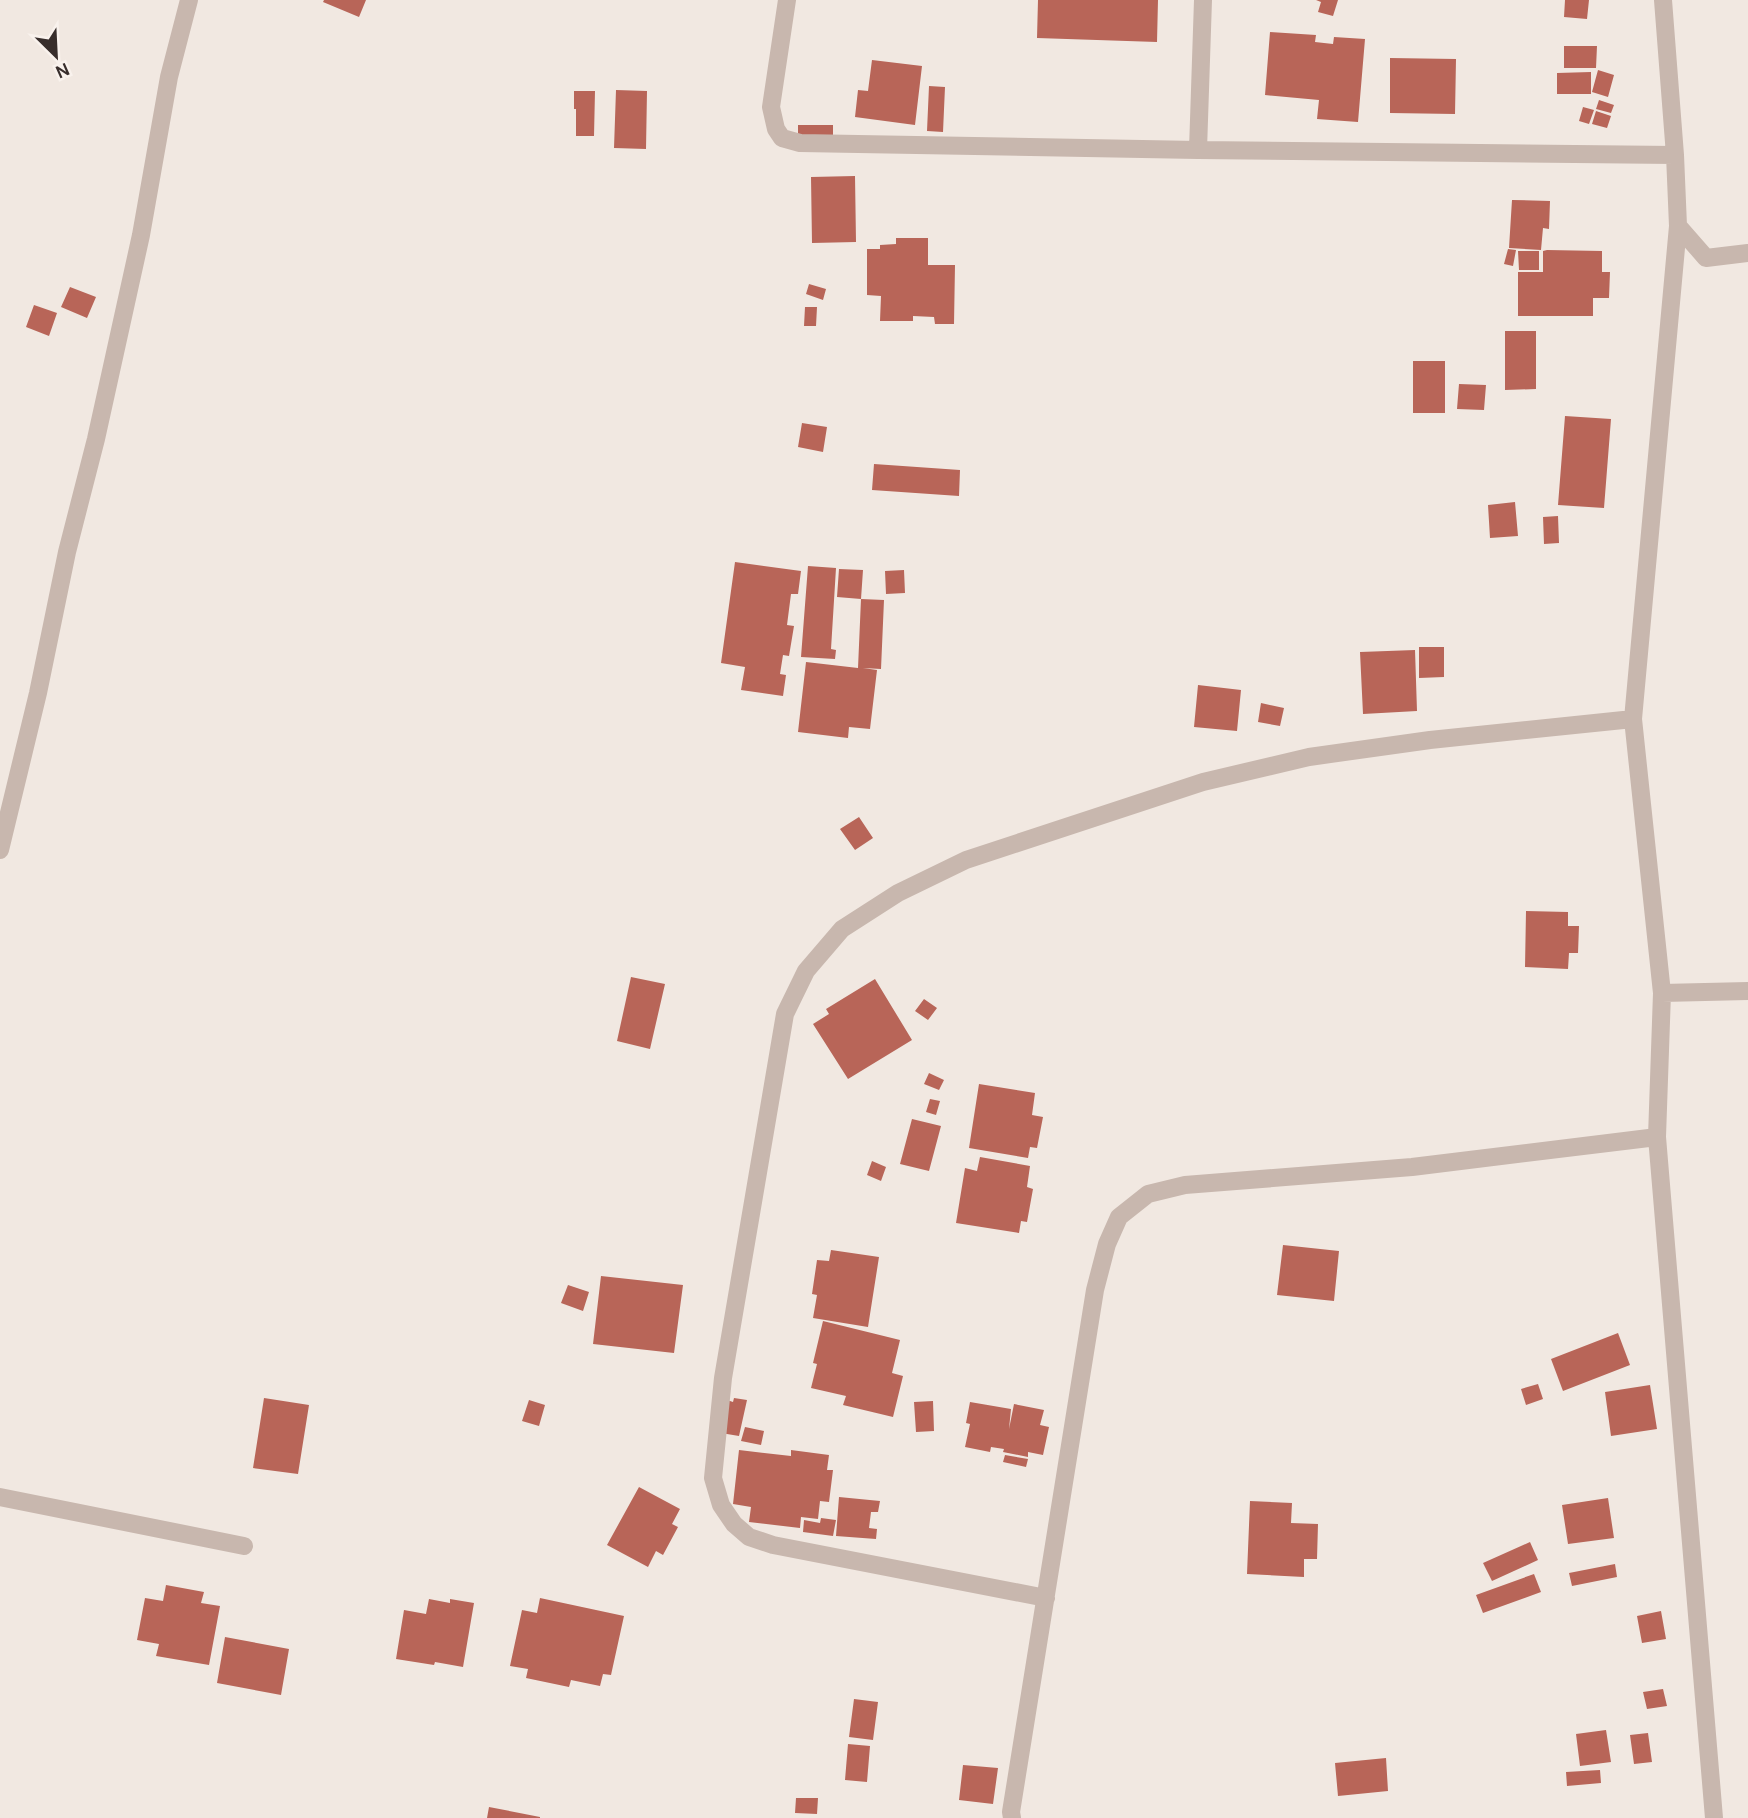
<svg xmlns="http://www.w3.org/2000/svg" width="1748" height="1818" font-family="Karla,sans-serif">
  <style>
    .building { fill: #b86558 }
    .lines { fill: none; stroke-linecap: round; stroke-linejoin: round }
    .minor { stroke: #c8b7ae; stroke-width: 18 }
  </style>
  <rect width="100%" height="100%" fill="#f1e8e1"/>
  <!-- building -->
  <path class="building" d="M 324,0 L 366,0 L 359,17 L 323,2 Z
    M 1038,0 L 1158,0 L 1157,42 L 1037,38 Z
    M 1316,0 L 1338,0 L 1333,16 L 1318,12 L 1321,2 Z
    M 1565,0 L 1589,0 L 1587,19 L 1564,17 Z
    M 1270,32 L 1316,35 L 1315,42 L 1333,44 L 1334,37 L 1365,39 L 1358,122 L 1317,119 L 1319,100 L 1265,95 Z
    M 1564,46 L 1597,46 L 1596,68 L 1564,68 Z
    M 1390,58 L 1456,59 L 1455,114 L 1390,113 Z
    M 872,60 L 922,66 L 915,125 L 855,117 L 858,90 L 868,91 Z
    M 1598,70 L 1614,75 L 1608,97 L 1592,92 Z
    M 1591,72 L 1591,94 L 1557,94 L 1557,73 Z
    M 929,86 L 945,87 L 943,132 L 927,131 Z
    M 616,90 L 647,91 L 646,149 L 614,148 Z
    M 574,91 L 595,91 L 594,136 L 576,136 L 576,109 L 574,109 Z
    M 1599,100 L 1614,105 L 1611,113 L 1596,109 Z
    M 1583,107 L 1594,110 L 1589,124 L 1579,121 Z
    M 1596,111 L 1611,116 L 1607,128 L 1592,124 Z
    M 798,125 L 833,125 L 833,138 L 798,138 Z
    M 855,176 L 856,242 L 812,243 L 811,177 Z
    M 1512,200 L 1550,201 L 1549,229 L 1543,228 L 1541,250 L 1509,248 Z
    M 896,238 L 928,238 L 928,265 L 955,265 L 954,324 L 935,324 L 934,317 L 913,316 L 913,321 L 880,321 L 881,296 L 867,295 L 867,249 L 880,249 L 880,245 L 896,244 Z
    M 1508,249 L 1516,250 L 1513,266 L 1504,264 Z
    M 1547,250 L 1602,251 L 1602,272 L 1610,272 L 1609,298 L 1593,298 L 1593,316 L 1518,316 L 1518,272 L 1543,272 L 1543,251 Z
    M 1518,251 L 1539,251 L 1539,270 L 1519,270 Z
    M 809,284 L 826,289 L 823,300 L 806,294 Z
    M 70,287 L 96,297 L 87,318 L 61,307 Z
    M 34,305 L 57,313 L 49,336 L 26,327 Z
    M 805,307 L 817,307 L 816,326 L 804,326 Z
    M 1505,331 L 1536,331 L 1536,389 L 1505,390 Z
    M 1413,361 L 1445,361 L 1445,413 L 1413,413 Z
    M 1459,384 L 1486,385 L 1484,410 L 1457,409 Z
    M 1565,416 L 1611,419 L 1604,508 L 1558,505 Z
    M 802,423 L 827,427 L 823,452 L 798,447 Z
    M 874,464 L 960,470 L 959,496 L 872,490 Z
    M 1515,502 L 1518,536 L 1490,538 L 1488,505 Z
    M 1558,516 L 1559,543 L 1544,544 L 1543,517 Z
    M 735,562 L 801,571 L 798,594 L 791,594 L 787,625 L 794,626 L 789,656 L 783,655 L 780,674 L 786,675 L 783,696 L 741,690 L 745,667 L 721,663 Z
    M 808,566 L 836,568 L 831,649 L 836,650 L 835,659 L 801,657 Z
    M 839,569 L 863,570 L 861,599 L 837,597 Z
    M 904,570 L 905,593 L 886,594 L 885,571 Z
    M 861,599 L 884,600 L 881,669 L 863,668 L 877,670 L 870,729 L 849,727 L 848,738 L 798,732 L 806,662 L 858,668 Z
    M 1419,647 L 1444,647 L 1444,677 L 1419,678 Z
    M 1415,650 L 1417,711 L 1363,714 L 1360,652 Z
    M 1198,685 L 1241,690 L 1237,731 L 1194,727 Z
    M 1261,703 L 1284,708 L 1280,726 L 1258,722 Z
    M 859,817 L 873,838 L 855,850 L 840,829 Z
    M 1526,911 L 1568,912 L 1568,926 L 1579,926 L 1578,953 L 1569,953 L 1568,969 L 1525,967 Z
    M 631,977 L 665,984 L 650,1049 L 617,1041 Z
    M 875,979 L 912,1040 L 848,1079 L 813,1024 L 829,1014 L 826,1009 Z
    M 924,999 L 937,1008 L 928,1020 L 915,1011 Z
    M 929,1073 L 944,1080 L 939,1090 L 924,1084 Z
    M 979,1084 L 1035,1093 L 1032,1115 L 1043,1117 L 1037,1148 L 1030,1147 L 1028,1158 L 969,1148 Z
    M 930,1099 L 940,1101 L 936,1115 L 926,1112 Z
    M 912,1119 L 941,1126 L 929,1171 L 900,1164 Z
    M 980,1157 L 1030,1166 L 1027,1187 L 1033,1189 L 1027,1222 L 1021,1221 L 1019,1233 L 956,1223 L 965,1168 L 977,1171 Z
    M 872,1161 L 886,1167 L 881,1181 L 867,1175 Z
    M 1283,1245 L 1339,1251 L 1334,1301 L 1277,1295 Z
    M 831,1250 L 879,1257 L 868,1327 L 813,1318 L 817,1295 L 812,1294 L 817,1260 L 829,1261 Z
    M 601,1276 L 683,1285 L 674,1353 L 593,1344 Z
    M 568,1285 L 589,1292 L 583,1311 L 561,1303 Z
    M 823,1321 L 900,1340 L 892,1373 L 903,1376 L 893,1417 L 843,1405 L 846,1396 L 811,1388 L 817,1364 L 813,1363 Z
    M 1618,1333 L 1630,1365 L 1563,1391 L 1551,1359 Z
    M 1538,1384 L 1543,1399 L 1526,1405 L 1521,1389 Z
    M 1650,1385 L 1657,1429 L 1611,1436 L 1605,1392 Z
    M 264,1398 L 309,1405 L 298,1474 L 253,1468 Z
    M 734,1398 L 747,1400 L 739,1436 L 721,1433 L 727,1400 L 733,1402 Z
    M 529,1400 L 545,1405 L 539,1426 L 522,1421 Z
    M 933,1401 L 934,1431 L 916,1432 L 914,1402 Z
    M 970,1402 L 1011,1409 L 1009,1429 L 1014,1404 L 1044,1410 L 1040,1425 L 1049,1427 L 1043,1455 L 1028,1452 L 1028,1457 L 1003,1452 L 1004,1449 L 991,1447 L 990,1452 L 965,1447 L 970,1424 L 966,1423 Z
    M 745,1427 L 764,1431 L 761,1445 L 741,1441 Z
    M 739,1450 L 791,1456 L 791,1450 L 829,1455 L 827,1470 L 833,1470 L 829,1502 L 820,1501 L 818,1519 L 801,1517 L 800,1528 L 749,1522 L 751,1507 L 733,1504 Z
    M 1005,1455 L 1028,1459 L 1026,1467 L 1003,1462 Z
    M 639,1487 L 680,1509 L 672,1524 L 678,1527 L 663,1555 L 656,1551 L 648,1567 L 607,1545 Z
    M 839,1497 L 880,1501 L 878,1512 L 871,1512 L 869,1528 L 877,1529 L 876,1539 L 836,1536 Z
    M 1608,1498 L 1614,1538 L 1568,1544 L 1562,1505 Z
    M 1250,1501 L 1292,1503 L 1291,1523 L 1318,1524 L 1317,1559 L 1304,1559 L 1304,1577 L 1247,1574 Z
    M 821,1518 L 836,1520 L 833,1536 L 803,1532 L 804,1520 L 820,1523 Z
    M 1530,1542 L 1538,1560 L 1492,1581 L 1483,1563 Z
    M 1615,1564 L 1617,1577 L 1572,1586 L 1569,1573 Z
    M 1534,1574 L 1541,1592 L 1483,1613 L 1476,1595 Z
    M 166,1585 L 204,1592 L 201,1603 L 220,1606 L 209,1665 L 156,1656 L 159,1644 L 137,1640 L 145,1598 L 163,1601 Z
    M 540,1598 L 624,1616 L 611,1675 L 603,1674 L 600,1686 L 571,1680 L 569,1687 L 526,1678 L 528,1669 L 510,1666 L 522,1610 L 537,1613 Z
    M 429,1599 L 450,1603 L 450,1599 L 474,1603 L 463,1667 L 435,1662 L 434,1665 L 396,1659 L 404,1610 L 426,1614 Z
    M 1661,1611 L 1666,1639 L 1642,1643 L 1637,1616 Z
    M 225,1637 L 289,1649 L 281,1695 L 217,1683 Z
    M 1663,1689 L 1667,1706 L 1647,1709 L 1643,1692 Z
    M 854,1699 L 878,1702 L 873,1740 L 849,1737 Z
    M 1606,1730 L 1611,1762 L 1580,1766 L 1576,1734 Z
    M 1648,1733 L 1652,1762 L 1634,1764 L 1630,1735 Z
    M 848,1744 L 870,1746 L 867,1782 L 845,1780 Z
    M 1386,1758 L 1388,1791 L 1338,1796 L 1335,1763 Z
    M 963,1765 L 998,1768 L 993,1804 L 959,1800 Z
    M 1600,1770 L 1601,1783 L 1567,1786 L 1566,1772 Z
    M 796,1798 L 818,1798 L 817,1814 L 795,1813 Z
    M 489,1807 L 540,1817 L 540,1818 L 487,1818 Z"/>
  <g class="lines">
    <!-- minor -->
    <path class="minor" d="M 787,0 L 771,107 L 776,129 L 782,138 L 800,143 L 1198,150 L 1675,155
      M 1663,0 L 1675,155 L 1678,226 L 1633,719 L 1662,993 L 1657,1137 L 1714,1818
      M 1198,150 L 1203,0
      M 1678,226 L 1706,258 L 1748,253
      M 0,850 L 38,693 L 67,552 L 96,439 L 141,235 L 169,77 L 189,0
      M 1662,993 L 1748,991
      M 0,1497 L 244,1546
      M 1046,1598 L 773,1545 L 749,1537 L 734,1524 L 721,1505 L 713,1478 L 723,1378 L 785,1014 L 806,971 L 842,929 L 898,893 L 966,860 L 1203,782 L 1309,757 L 1430,740 L 1633,719
      M 1012,1818 L 1011,1812 L 1095,1290 L 1107,1244 L 1119,1217 L 1148,1194 L 1185,1185 L 1412,1167 L 1657,1137"/>
  </g>
  <!-- north arrow -->
  <g transform="translate(56 56) rotate(156)" stroke="#f9f2ed" stroke-width="5" paint-order="stroke">
  <path d="M0-5L12 26L0 18L-12 26Z" fill="#382e2c"/>
  <text y="-10" font-size="19" font-weight="bold" text-anchor="middle" fill="#382e2c">N</text>
  </g>
</svg>
